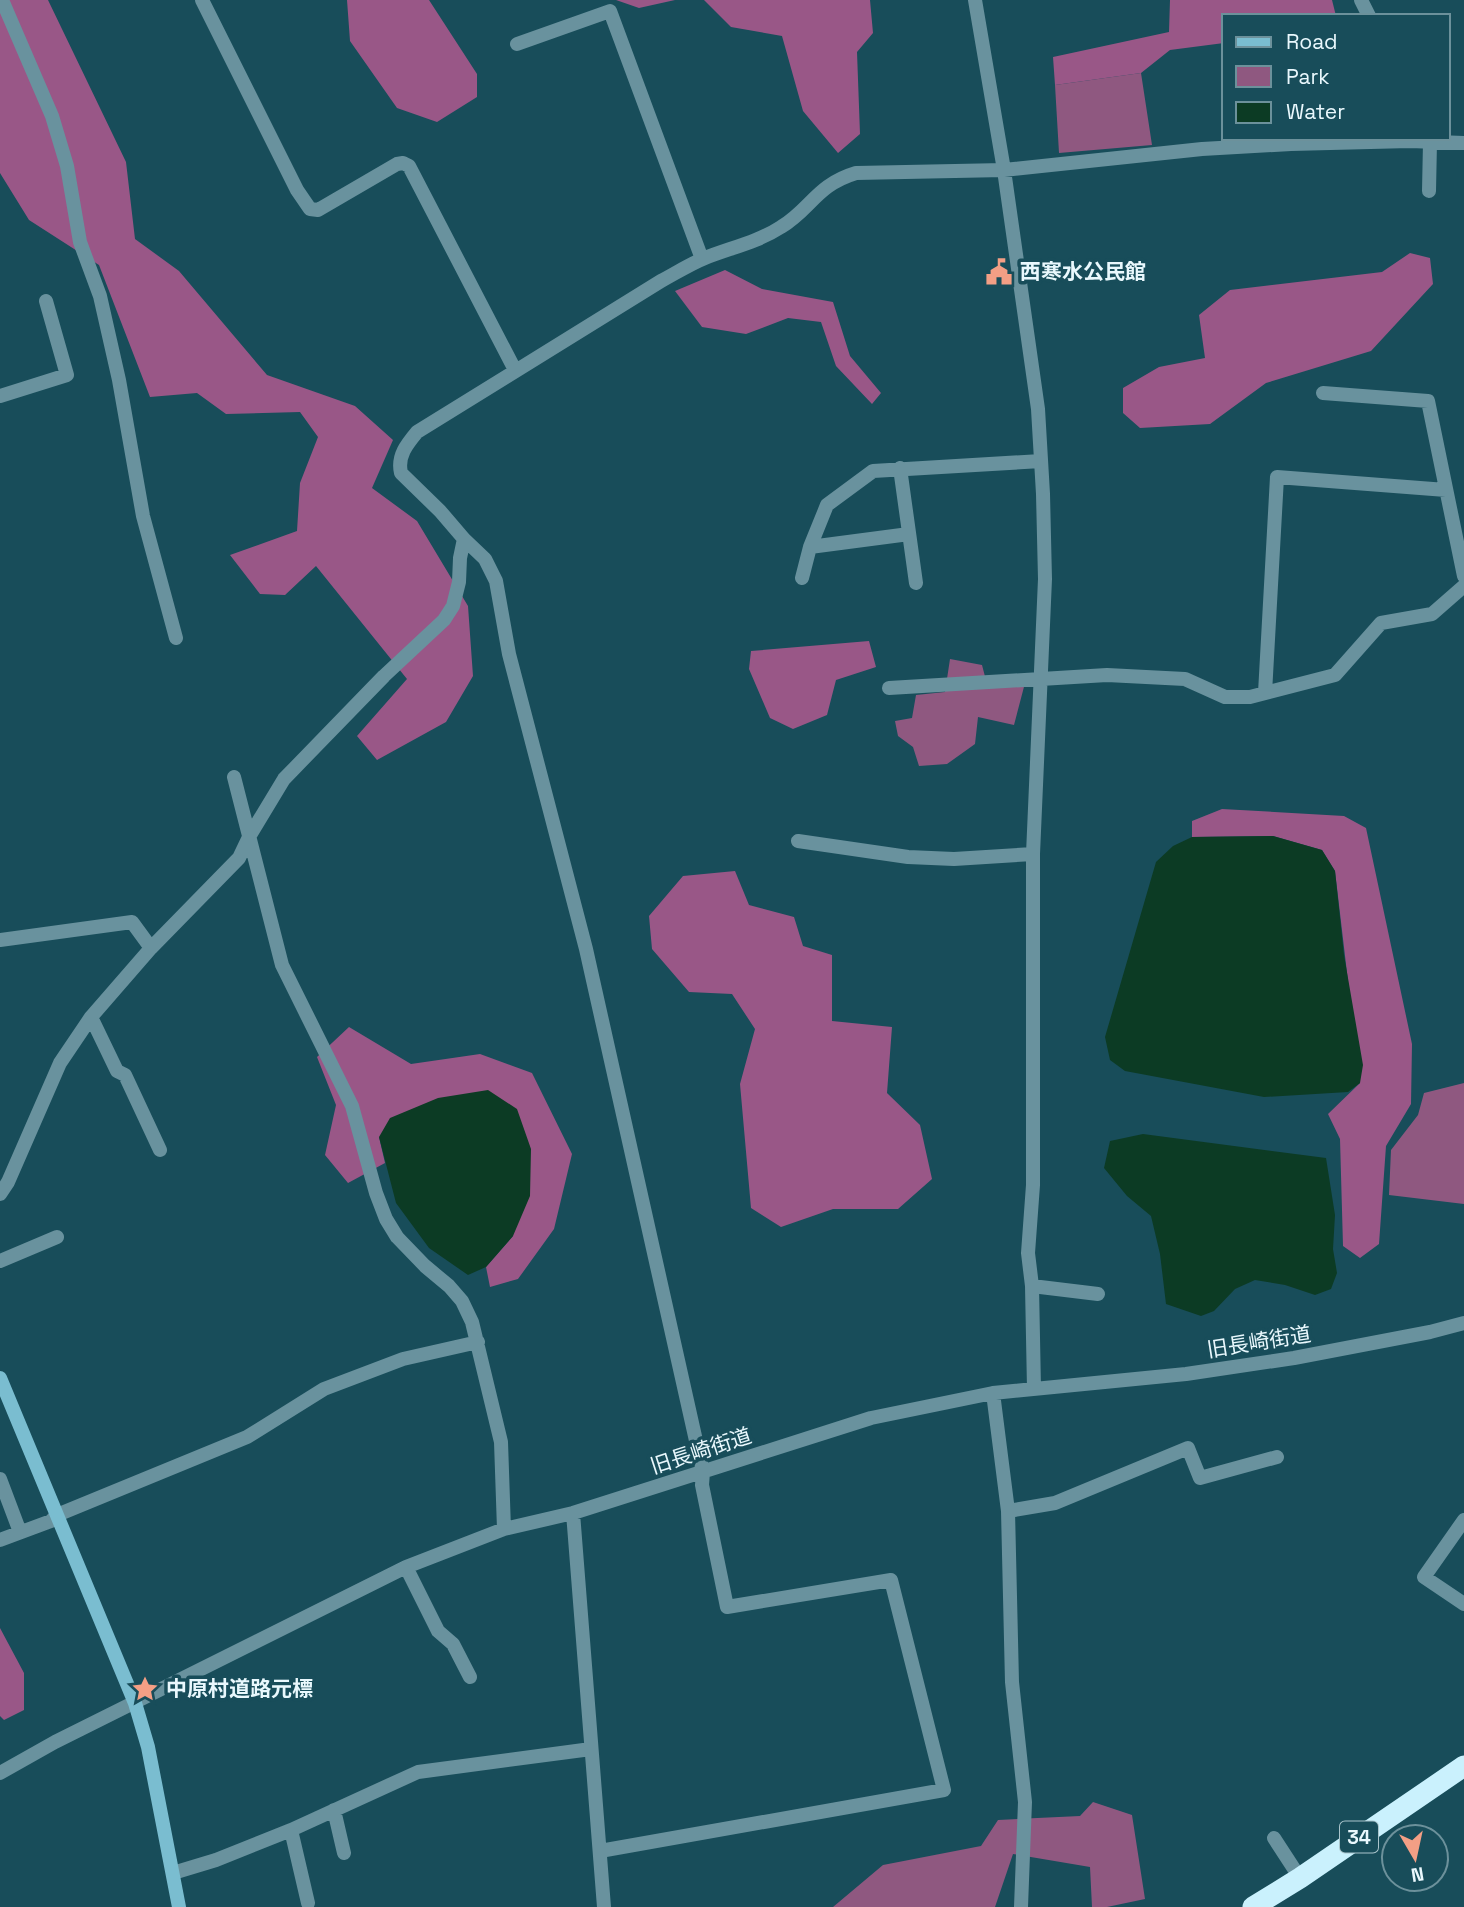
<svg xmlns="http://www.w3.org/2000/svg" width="1464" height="1907" font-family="'Space Grotesk','Noto Sans JP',sans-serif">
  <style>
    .green { fill: #8f5880 }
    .forest { fill: #995787 }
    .water { fill: #0c3b24 }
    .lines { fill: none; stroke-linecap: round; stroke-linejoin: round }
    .street { stroke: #69929e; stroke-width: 14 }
    .secondary { stroke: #7abdd0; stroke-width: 14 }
    .highway { stroke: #caf1fd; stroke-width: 21 }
    .labels { text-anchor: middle; stroke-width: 7; stroke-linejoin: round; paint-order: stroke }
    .shield { fill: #184d5a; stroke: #aac5cc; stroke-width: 2 }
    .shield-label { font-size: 19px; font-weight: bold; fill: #e9f8fd }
    .poi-label { font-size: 21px; font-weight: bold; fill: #e9f8fd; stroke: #184d5a; text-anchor: start }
    .street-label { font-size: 21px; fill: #e9f8fd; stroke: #184d5a }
  </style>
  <rect width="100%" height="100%" fill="#184d5a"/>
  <!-- green -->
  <path class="green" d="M 1141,73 L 1152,145 L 1059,153 L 1055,85 Z
    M 950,659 L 982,665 L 988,688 L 1025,683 L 1014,725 L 978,717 L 975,744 L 947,764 L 919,766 L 913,747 L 898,736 L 895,721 L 912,718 L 916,695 L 945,692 Z
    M 1464,1083 L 1464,1204 L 1389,1195 L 1391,1150 L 1418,1115 L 1424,1093 Z
    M 1093,1802 L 1132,1815 L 1145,1899 L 1107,1907 L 1092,1907 L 1090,1867 L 1013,1854 L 995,1907 L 833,1907 L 883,1865 L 981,1846 L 998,1820 L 1080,1816 Z"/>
  <!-- forest -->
  <path class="forest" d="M 0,0 L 48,0 L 126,162 L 135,239 L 179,271 L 267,375 L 355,406 L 393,440 L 372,488 L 417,521 L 468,606 L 473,676 L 446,722 L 377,760 L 357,736 L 407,679 L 316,566 L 285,595 L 260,594 L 230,555 L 297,531 L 300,483 L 318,437 L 300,412 L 226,414 L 197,393 L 150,397 L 99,265 L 29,220 L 0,173 Z
    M 347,0 L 429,0 L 477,74 L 477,97 L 437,122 L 397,108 L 350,41 Z
    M 616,0 L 675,0 L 639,8 Z
    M 704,0 L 870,0 L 873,33 L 857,52 L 860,134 L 838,153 L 803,111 L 782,36 L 731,27 Z
    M 1170,0 L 1332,0 L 1336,16 L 1224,16 L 1224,43 L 1170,50 L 1141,73 L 1055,85 L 1053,57 L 1169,32 Z
    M 1410,253 L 1430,258 L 1433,284 L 1371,351 L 1266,383 L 1210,424 L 1140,428 L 1123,413 L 1123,388 L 1159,367 L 1205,358 L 1199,315 L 1230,290 L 1382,272 Z
    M 725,270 L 762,289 L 833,302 L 850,356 L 881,393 L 872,404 L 836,366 L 821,322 L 788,318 L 746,334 L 702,327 L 675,291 Z
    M 869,641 L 876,667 L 836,680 L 827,715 L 793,729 L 770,718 L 749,669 L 751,651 Z
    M 1222,809 L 1344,816 L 1366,828 L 1412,1044 L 1411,1104 L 1386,1146 L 1379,1244 L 1360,1258 L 1343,1246 L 1340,1139 L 1328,1114 L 1360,1083 L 1335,871 L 1322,850 L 1273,836 L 1192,837 L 1192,821 Z
    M 735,871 L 749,905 L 794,917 L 803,946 L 832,955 L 832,1021 L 892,1027 L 887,1093 L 920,1125 L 932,1179 L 898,1209 L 833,1209 L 781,1227 L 751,1208 L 740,1084 L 755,1029 L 732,994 L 689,992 L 652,949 L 649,916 L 683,876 Z
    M 349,1027 L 411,1064 L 480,1054 L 532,1073 L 572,1154 L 554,1229 L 518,1279 L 490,1287 L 486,1267 L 513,1236 L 379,1137 L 385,1163 L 348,1183 L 325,1155 L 336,1105 L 317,1057 Z
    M 0,1628 L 24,1673 L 24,1710 L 4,1720 L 0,1716 Z"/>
  <!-- water -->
  <path class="water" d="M 1273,836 L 1322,850 L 1335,871 L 1344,955 L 1363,1065 L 1360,1083 L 1348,1092 L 1264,1097 L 1125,1071 L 1110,1060 L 1105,1037 L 1156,862 L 1173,846 L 1192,837 Z
    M 488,1090 L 517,1109 L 531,1149 L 530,1196 L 513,1236 L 486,1267 L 468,1275 L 429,1248 L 396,1203 L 379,1137 L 390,1118 L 438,1098 Z
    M 1143,1134 L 1326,1158 L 1335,1215 L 1333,1249 L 1337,1273 L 1331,1289 L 1315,1295 L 1285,1285 L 1255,1280 L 1235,1289 L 1214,1311 L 1201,1316 L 1166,1304 L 1160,1254 L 1151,1216 L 1127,1196 L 1104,1168 L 1110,1141 Z"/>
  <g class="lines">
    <!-- street -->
    <path class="street" d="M 2,0 L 52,116 L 67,166 L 80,242 L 100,296 L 119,380 L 143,516 L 176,638
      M 202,0 L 297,190 L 310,209 L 318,210 L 397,164 L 403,163 L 409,166 L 515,370
      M 975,0 L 1004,170 L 1038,409 L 1043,494 L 1045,579 L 1033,854 L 1033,1185 L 1028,1253 L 1032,1286 L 1034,1389
      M 1361,0 L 1369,16
      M 517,44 L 610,11 L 702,259
      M 1429,191 L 1430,142
      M 1323,393 L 1428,401 L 1464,576
      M 0,396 L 67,375 L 46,301
      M 900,468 L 916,583
      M 464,539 L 485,559 L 496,581 L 509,654 L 586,949 L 703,1472 L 702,1485 L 727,1607 L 891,1580 L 944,1790 L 600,1851
      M 810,547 L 909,534
      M 802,578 L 810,547 L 827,505 L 873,471 L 1041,461
      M 889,688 L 1107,675 L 1185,679 L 1225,697 L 1250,697 L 1335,675 L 1381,623 L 1432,614 L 1464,586
      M 1265,693 L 1277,477 L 1446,490
      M 234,777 L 282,965 L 352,1106 L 376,1193 L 386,1219 L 397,1237 L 425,1266 L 449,1286 L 462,1301 L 472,1322 L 501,1442 L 504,1529
      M 798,841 L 908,857 L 954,859 L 1033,854
      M 0,940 L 132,922 L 151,948
      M 91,1017 L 117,1071 L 125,1075 L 160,1150
      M 0,1194 L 8,1182 L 60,1063 L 91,1017 L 151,948 L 239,858 L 249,837 L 284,779 L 384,676 L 444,620 L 453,606 L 459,582 L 460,558 L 464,539 L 440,511 L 401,473 C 397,456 407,444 417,432 L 661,281 C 676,273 690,264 705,258 C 730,248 758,242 781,227 C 811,209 816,185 856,173 L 1004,170 L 1202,149 L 1291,144 L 1410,141 L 1464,143
      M 0,1261 L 57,1237
      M 1032,1286 L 1098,1294
      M 993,1393 L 1008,1511 L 1012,1682 L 1025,1802 L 1021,1907
      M 0,1479 L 20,1532
      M 1008,1511 L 1055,1503 L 1188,1448 L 1200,1478 L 1277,1457
      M 573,1513 L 604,1907
      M 1464,1520 L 1424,1577 L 1464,1604
      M 0,1540 L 51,1521 L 57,1515 L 247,1437 L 324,1389 L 403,1359 L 478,1342
      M 406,1567 L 438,1631 L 453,1644 L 470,1677
      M 0,1773 L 55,1742 L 406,1567 L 504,1529 L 573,1513 L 871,1418 L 993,1393 L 1186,1374 L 1294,1358 L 1430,1332 L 1464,1323
      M 334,1810 L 344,1853
      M 291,1830 L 308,1903
      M 1274,1838 L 1300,1878
      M 173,1873 L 216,1860 L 291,1830 L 418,1772 L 591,1749"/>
    <!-- secondary -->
    <path class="secondary" d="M 0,1378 L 135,1703 L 148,1747 L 179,1907"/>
    <!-- highway -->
    <path class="highway" d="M 1253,1907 L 1300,1878 L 1464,1766"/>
  </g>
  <!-- icons -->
  <defs>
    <g id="civic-bare" transform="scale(2.1)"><path d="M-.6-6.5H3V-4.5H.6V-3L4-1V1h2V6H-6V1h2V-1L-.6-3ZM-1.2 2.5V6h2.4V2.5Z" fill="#f39f85" stroke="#184d5a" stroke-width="2.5" paint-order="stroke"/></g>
    <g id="sight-bare" transform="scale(2.1)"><path d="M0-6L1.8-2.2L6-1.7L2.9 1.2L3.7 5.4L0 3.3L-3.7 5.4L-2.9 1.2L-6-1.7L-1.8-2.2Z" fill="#f39f85" stroke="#184d5a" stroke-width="2.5" paint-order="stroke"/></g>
  </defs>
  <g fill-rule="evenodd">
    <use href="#civic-bare" x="999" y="272"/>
    <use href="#sight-bare" x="145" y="1689"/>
  </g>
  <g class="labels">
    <!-- shield labels -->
    <rect class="shield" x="1340" y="1821.5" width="38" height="31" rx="5"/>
    <g class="shield-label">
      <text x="1359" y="1844">34</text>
    </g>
    <!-- poi labels -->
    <g class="poi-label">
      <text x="1020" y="279">西寒水公民館</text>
      <text x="166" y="1696">中原村道路元標</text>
    </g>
    <!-- street labels -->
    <g class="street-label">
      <text transform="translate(1259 1342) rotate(-9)" y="7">旧長崎街道</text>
      <text transform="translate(701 1451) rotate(-18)" y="7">旧長崎街道</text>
    </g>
  </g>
  <!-- legend -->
  <rect x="1222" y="14" width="228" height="126" fill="#184d5a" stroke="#6c919b" stroke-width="2"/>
  <rect x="1236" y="37" width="35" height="10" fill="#7abdd0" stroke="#6c919b" stroke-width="2"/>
  <text x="1286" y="49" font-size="21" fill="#e9f8fd">Road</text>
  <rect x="1236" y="66" width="35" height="21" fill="#8f5880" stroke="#6c919b" stroke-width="2"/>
  <text x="1286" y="84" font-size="21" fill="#e9f8fd">Park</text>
  <rect x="1236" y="102" width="35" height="21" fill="#0c3b24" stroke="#6c919b" stroke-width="2"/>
  <text x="1286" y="119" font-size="21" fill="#e9f8fd">Water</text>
  <!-- north arrow -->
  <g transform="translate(1415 1858) rotate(171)"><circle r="33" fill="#184d5a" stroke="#6c919b" stroke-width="2"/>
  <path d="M0-5L12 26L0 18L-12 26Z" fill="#f39f85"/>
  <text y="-10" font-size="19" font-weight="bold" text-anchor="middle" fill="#e9f8fd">N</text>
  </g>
</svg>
